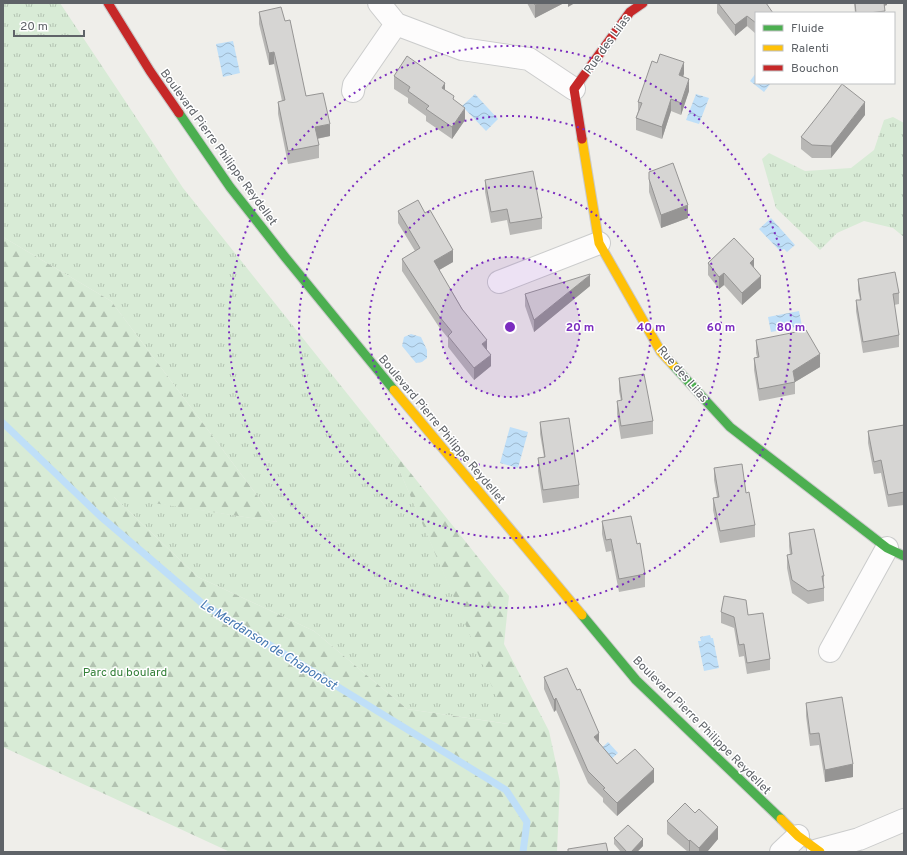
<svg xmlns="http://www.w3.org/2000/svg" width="907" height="855" font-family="Overpass,sans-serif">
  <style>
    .grass { fill: url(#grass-tufts) }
    .forest { fill: url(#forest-firs) }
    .water { fill: url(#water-waves) }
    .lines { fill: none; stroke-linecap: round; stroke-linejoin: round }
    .stream { stroke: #bfdff8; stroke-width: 7 }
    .street-casing { stroke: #cbcccc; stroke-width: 24 }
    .fast-casing { stroke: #cacacb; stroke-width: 11 }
    .slow-casing { stroke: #cacacb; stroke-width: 11 }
    .jam-casing { stroke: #cacacb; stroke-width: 11 }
    .street { stroke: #fdfcfc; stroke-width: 22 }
    .fast { stroke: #4caf50; stroke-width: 9 }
    .slow { stroke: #ffc107; stroke-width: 9 }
    .jam { stroke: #c62828; stroke-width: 9 }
    .wall { fill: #b8b7b5 }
    .shaded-wall { fill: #969594 }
    .building { fill: #d6d5d3; stroke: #969594 }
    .ring { fill: none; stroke: #7b2cbf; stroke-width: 2; stroke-dasharray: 2 4 }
    .labels { text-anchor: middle; stroke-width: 3; stroke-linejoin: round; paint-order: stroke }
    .street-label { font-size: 12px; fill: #5f6368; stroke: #fff }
    .park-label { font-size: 12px; fill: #35813a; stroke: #fff }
    .water-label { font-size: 13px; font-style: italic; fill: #4578b2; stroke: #fff }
    .centre { fill: #7b2cbf; stroke: #fff; stroke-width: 2 }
    .ring-label { font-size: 12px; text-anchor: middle; font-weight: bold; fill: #7b2cbf; stroke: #fff; stroke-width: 3; stroke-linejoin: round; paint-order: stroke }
  </style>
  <defs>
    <pattern id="grass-tufts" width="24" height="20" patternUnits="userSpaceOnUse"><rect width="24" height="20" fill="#d8ebd6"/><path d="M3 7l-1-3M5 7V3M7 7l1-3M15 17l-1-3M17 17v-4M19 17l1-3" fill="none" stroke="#b2c2b1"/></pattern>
    <pattern id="forest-firs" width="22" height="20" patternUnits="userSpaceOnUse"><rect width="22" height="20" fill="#d8ebd6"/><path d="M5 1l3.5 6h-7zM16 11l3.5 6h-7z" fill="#b2c2b1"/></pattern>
    <pattern id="water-waves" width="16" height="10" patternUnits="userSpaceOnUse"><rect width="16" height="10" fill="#bfdff8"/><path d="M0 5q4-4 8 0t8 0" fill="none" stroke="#9eb8cd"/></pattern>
  </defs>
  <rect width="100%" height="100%" fill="#efeeea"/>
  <!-- grass -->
  <path class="grass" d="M 3,3 L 60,3 L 183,188 L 389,446 L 509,724 L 407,709 L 314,631 L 198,577 L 113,496 L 277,522 L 111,301 L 3,237 Z
    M 893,117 L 904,123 L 904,237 L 893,228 L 864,221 L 837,233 L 820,250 L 776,208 L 762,159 L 769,153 L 805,171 L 851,168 L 874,150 L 884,120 Z"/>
  <!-- forest -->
  <path class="forest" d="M 3,237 L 111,301 L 277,522 L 114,497 L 198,577 L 314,631 L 407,709 L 508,724 L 389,446 L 509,596 L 504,644 L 549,731 L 560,782 L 557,852 L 230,852 L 3,747 Z"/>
  <!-- water -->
  <path class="water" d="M 233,41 L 240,73 L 223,77 L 216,44 Z
    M 756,73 L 756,83 L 771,83 L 764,92 L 750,81 Z
    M 475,94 L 498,119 L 486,131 L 462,106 Z
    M 696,94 L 709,98 L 699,124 L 686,120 Z
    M 771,218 L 795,245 L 787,252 L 784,249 L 780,251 L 759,229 Z
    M 799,311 L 802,326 L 771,332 L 768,317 Z
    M 411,334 L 421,337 L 427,350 L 427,358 L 422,362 L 416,363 L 402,346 L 404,337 Z
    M 510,427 L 528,432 L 518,468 L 500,463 Z
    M 710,635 L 711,638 L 713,638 L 719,668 L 704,671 L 698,641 L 701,641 L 700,637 Z
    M 608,742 L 618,753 L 597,772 L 588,761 Z"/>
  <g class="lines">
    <!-- stream -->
    <path class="stream" d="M 3,423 L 100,516 L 203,604 L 506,790 L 527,822 L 523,852"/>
    <!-- street casing -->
    <g class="street-casing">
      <path id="street" d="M 379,3 L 396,24 L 462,49 L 529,59 L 574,89
        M 353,91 L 354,85 L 396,24
        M 499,282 L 599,243
        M 830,651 L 887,548
        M 818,850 L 859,839 L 904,820
        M 781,852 L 798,836"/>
    </g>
    <!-- fast casing -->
    <g class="fast-casing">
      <path id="fast" d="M 179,113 L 230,187 L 285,257 L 394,390
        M 673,365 L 730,427 L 887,548 L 904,556
        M 582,615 L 636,680 L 781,819"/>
    </g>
    <!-- slow casing -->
    <g class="slow-casing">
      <path id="slow" d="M 582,139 L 599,243 L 661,352 L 673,365
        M 394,390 L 582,615
        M 781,819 L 798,836 L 820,852"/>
    </g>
    <!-- jam casing -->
    <g class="jam-casing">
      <path id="jam" d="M 108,3 L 150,71 L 179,113
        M 582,139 L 574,89 L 630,12 L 643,3"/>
    </g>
    <!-- street -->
    <use href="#street" class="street"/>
    <!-- fast -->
    <use href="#fast" class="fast"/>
    <!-- slow -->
    <use href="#slow" class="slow"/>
    <!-- jam -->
    <use href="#jam" class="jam"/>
  </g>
  <!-- wall -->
  <path class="wall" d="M 527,3 L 564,3 L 535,18 Z
    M 717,3 L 766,3 L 756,13 L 756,34 L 747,26 L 735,36 L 717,13 Z
    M 854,3 L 887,3 L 887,5 L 884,6 L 885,13 L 855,13 Z
    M 259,12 L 306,96 L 330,136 L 317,139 L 319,145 L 319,158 L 288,164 L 278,114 L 278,102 L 282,101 L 274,64 L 269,65 L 259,24 Z
    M 684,74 L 683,76 L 689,91 L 681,115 L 671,111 L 662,139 L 636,130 L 636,118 L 638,111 L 638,102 Z
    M 394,76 L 445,90 L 454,100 L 465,120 L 452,139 L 426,121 L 426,116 L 408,103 L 408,98 L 394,89 Z
    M 865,115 L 831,158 L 812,158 L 801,149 L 801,137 Z
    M 649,172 L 688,218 L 661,228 L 649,192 Z
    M 485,180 L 542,218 L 542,229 L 510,235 L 507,220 L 491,223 L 485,192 Z
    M 398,211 L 453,262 L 439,270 L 487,350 L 491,366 L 474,380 L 448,347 L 448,338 L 439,327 L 402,271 L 402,259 L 415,251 L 398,223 Z
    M 708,263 L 761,288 L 742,305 L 724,285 L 719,289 L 708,275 Z
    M 858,279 L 899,293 L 899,304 L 894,305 L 899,335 L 899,347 L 863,353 L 856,311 L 856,300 L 860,300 L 858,290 Z
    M 590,286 L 534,332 L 525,306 L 525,294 Z
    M 756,340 L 820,367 L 795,382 L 795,394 L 759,401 L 754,370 L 754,358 L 757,357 L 756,353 Z
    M 619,378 L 653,421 L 653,434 L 621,439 L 617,414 L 617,401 L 621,401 L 619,391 Z
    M 540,422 L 579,485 L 579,498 L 543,503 L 538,471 L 538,458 L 544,457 L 540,434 Z
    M 904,425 L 904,505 L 888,507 L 881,473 L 874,474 L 868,443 L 868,431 Z
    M 714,468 L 746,493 L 755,525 L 755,537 L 720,543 L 713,510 L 713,498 L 717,497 L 714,480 Z
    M 602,521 L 637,544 L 645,574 L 645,587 L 619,592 L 611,551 L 606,552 L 602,534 Z
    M 789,533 L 824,576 L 824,601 L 808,604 L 792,593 L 787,568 L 787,555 L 790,555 L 789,546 Z
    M 721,612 L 748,615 L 770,659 L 770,670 L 747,674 L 744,656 L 739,657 L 734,628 L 721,623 Z
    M 544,677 L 599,743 L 617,764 L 654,782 L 617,816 L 603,802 L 603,798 L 588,783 L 556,710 L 554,712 L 544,689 Z
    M 806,703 L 853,777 L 825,782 L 819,745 L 810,746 L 806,716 Z
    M 695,813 L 718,839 L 707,852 L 688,852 L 667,834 L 667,821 Z
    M 614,838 L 643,846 L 637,852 L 621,852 L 614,844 Z"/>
  <!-- shaded-wall -->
  <path class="shaded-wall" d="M 540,3 L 564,3 L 535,18 L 535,5 Z
    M 568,3 L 575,3 L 568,7 Z
    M 883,3 L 887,3 L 887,5 L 883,6 Z
    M 747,16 L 747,26 L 735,36 L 735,25 Z
    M 274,52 L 274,64 L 269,65 L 269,53 Z
    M 684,62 L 684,74 L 679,87 L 679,75 Z
    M 689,79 L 689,91 L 681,115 L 681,103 Z
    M 445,83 L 445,95 L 442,88 Z
    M 671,99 L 671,111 L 662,139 L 662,127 Z
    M 865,102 L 865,115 L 831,158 L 831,146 Z
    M 465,108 L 465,120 L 452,139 L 452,127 Z
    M 330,124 L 330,136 L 315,139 L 315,127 Z
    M 688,205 L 688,218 L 661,228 L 661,215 Z
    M 453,250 L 453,262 L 434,273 L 434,261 Z
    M 754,259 L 754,271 L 750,263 Z
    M 724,273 L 724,285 L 719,289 L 719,277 Z
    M 590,275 L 590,286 L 534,332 L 534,320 Z
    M 761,276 L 761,288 L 742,305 L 742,293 Z
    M 487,340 L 487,352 L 482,344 Z
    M 820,354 L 820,367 L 795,382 L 793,371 Z
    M 491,355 L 491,366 L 474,380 L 474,368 Z
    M 556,698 L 556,710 L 554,712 L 554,700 Z
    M 599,733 L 599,745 L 594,737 Z
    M 853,764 L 853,777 L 825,782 L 825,770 Z
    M 654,769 L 654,782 L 617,816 L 617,803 Z
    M 718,827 L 718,839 L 707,852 L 699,852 L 699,848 Z
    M 643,839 L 643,846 L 637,852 L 631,852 Z
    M 690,840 L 690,852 L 689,852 L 689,841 Z"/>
  <!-- building -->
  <path class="building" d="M 534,3 L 540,3 L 535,5 Z
    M 718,3 L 766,3 L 773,13 L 756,13 L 756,23 L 747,16 L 735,25 Z
    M 855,3 L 884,3 L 885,11 L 869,13 L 856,13 Z
    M 281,7 L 285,21 L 290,20 L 306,96 L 323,93 L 330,124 L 315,127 L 319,145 L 288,151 L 278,102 L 285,100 L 274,52 L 269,53 L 259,12 Z
    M 660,54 L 684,62 L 679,75 L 689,79 L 681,103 L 671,99 L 662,127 L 636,118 L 642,103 L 638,102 L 652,61 L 657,63 Z
    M 407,56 L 445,83 L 442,88 L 454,96 L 453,99 L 465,108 L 452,127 L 426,109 L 429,106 L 408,91 L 410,87 L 394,76 Z
    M 842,84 L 865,102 L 831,146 L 812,145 L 801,137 L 828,103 Z
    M 673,163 L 688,205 L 661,215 L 649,179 L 649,172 Z
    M 533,171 L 542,218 L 510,223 L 507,209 L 491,212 L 485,180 Z
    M 418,200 L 425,213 L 430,210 L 453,250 L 434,261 L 462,309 L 487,340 L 482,344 L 491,355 L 474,368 L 448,336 L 452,332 L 439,316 L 402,259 L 420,248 L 398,211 Z
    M 734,238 L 754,259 L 750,263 L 761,276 L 742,293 L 724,273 L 719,277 L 708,263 Z
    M 895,272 L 899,293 L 893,294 L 899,335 L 863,342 L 856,300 L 861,300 L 858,279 Z
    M 590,274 L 590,275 L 534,320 L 525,294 Z
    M 806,330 L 820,354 L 793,371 L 795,382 L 759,389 L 754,358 L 759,357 L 756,340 Z
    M 644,374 L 653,421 L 621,426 L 617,401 L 622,400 L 619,378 Z
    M 569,418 L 579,485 L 543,490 L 538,458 L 545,457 L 540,422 Z
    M 904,425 L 904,492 L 888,495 L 881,460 L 874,462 L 868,431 Z
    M 742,464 L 746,493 L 749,492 L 755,525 L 720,531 L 713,498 L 719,497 L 714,468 Z
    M 631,516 L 637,544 L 640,543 L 645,574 L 619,579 L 611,539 L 606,540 L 602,521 Z
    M 814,529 L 824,576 L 822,576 L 824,588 L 808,591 L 792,580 L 787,555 L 792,554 L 789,533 Z
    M 724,596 L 746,600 L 748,615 L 763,613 L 770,659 L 747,663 L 744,644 L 739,645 L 734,617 L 721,612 Z
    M 567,668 L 577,690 L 580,689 L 599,733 L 594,737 L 617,764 L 635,749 L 654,769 L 617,803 L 603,789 L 605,788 L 588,771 L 556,698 L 554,700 L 544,677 Z
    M 842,697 L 853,764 L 825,770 L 819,733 L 810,734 L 806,703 Z
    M 685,803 L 695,813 L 699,809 L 718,827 L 699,848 L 690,840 L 689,841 L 667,821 Z
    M 628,825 L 643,839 L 631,852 L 627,852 L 614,838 Z
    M 606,843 L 608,852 L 568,852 L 568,849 Z"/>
  <!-- distance rings -->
  <circle cx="510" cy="327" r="70" fill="#7b2cbf" fill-opacity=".12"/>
  <g class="ring">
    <circle cx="510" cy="327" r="70"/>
    <circle cx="510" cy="327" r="141"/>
    <circle cx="510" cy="327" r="211"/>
    <circle cx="510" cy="327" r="281"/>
  </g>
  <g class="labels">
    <!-- street labels -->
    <g class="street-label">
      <text transform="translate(607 44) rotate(-54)" y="4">Rue des Lilas</text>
      <text transform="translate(219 147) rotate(54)" y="4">Boulevard Pierre Philippe Reydellet</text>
      <text transform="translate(683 374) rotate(49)" y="4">Rue des Lilas</text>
      <text transform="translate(442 429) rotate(50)" y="4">Boulevard Pierre Philippe Reydellet</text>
      <text transform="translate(702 725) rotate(45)" y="4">Boulevard Pierre Philippe Reydellet</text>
    </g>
    <!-- park labels -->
    <g class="park-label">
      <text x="125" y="676">Parc du boulard</text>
    </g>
    <!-- water labels -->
    <g class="water-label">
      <text transform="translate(269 644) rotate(32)" y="5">Le Merdanson de Chaponost</text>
    </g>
  </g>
  <circle cx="510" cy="327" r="6" class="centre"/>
  <g class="ring-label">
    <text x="580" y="331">20 m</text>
    <text x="651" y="331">40 m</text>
    <text x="721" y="331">60 m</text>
    <text x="791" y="331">80 m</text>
  </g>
  <!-- border -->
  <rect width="907" height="855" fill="none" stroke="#5f6368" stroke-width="8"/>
  <!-- legend -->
  <rect x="755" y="12" width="140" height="72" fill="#ffffff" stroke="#bfc1c3"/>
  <rect x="763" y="25" width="20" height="6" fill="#4caf50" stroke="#bfc1c3"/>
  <text x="791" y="32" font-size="12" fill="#5f6368">Fluide</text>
  <rect x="763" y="45" width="20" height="6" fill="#ffc107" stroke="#bfc1c3"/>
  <text x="791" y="52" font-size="12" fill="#5f6368">Ralenti</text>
  <rect x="763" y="65" width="20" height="6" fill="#c62828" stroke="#bfc1c3"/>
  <text x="791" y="72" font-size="12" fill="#5f6368">Bouchon</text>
  <!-- scale -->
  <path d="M14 30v6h70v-6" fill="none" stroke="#5f6368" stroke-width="2"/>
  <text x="20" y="30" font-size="12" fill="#5f6368" stroke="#ffffff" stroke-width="3" paint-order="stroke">20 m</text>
</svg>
